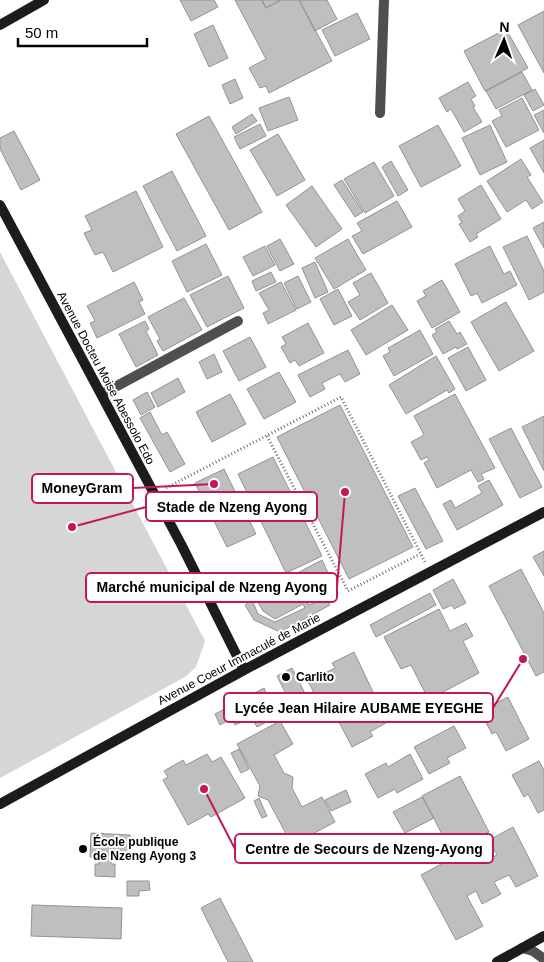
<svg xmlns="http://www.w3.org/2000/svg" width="544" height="962" font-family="Arial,sans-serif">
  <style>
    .green { fill: #d6d6d6 }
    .building { fill: #bfbfbf; stroke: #939393 }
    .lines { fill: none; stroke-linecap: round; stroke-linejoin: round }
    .path { stroke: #717171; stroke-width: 3; stroke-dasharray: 1 2.5; stroke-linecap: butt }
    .service { stroke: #4f4f4f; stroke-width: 10 }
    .minor { stroke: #4f4f4f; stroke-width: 10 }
    .tertiary { stroke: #4f4f4f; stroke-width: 10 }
    .secondary { stroke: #1c1c1c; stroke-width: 10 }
    .poi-dot { fill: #000; stroke: #fff; stroke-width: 2 }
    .labels { text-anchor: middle; stroke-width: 4; stroke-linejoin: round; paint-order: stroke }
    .street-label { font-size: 12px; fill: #000; stroke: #fff }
    .poi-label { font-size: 12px; font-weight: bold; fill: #000; stroke: #fff; text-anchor: start }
    .leader { fill: none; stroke: #c2185b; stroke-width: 2 }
    .callout-dot { fill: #c2185b; stroke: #fff; stroke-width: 2 }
    .callout { fill: #fff; stroke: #c2185b; stroke-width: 2 }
    .callout-label { font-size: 14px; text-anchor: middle; font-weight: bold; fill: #000 }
  </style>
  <rect width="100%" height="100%" fill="#fff"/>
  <!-- green -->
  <path class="green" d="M 0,252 L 205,641 L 196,667 L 185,677 L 0,778 Z"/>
  <!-- building -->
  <path class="building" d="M 180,0 L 214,0 L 218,7 L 191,21 Z
    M 235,0 L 262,0 L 266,8 L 281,0 L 299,0 L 332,61 L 269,93 L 266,86 L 260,88 L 249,68 L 266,59 Z
    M 262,0 L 281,0 L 266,8 Z
    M 299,0 L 327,0 L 337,19 L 315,31 Z
    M 544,11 L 544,73 L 518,25 Z
    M 357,13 L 370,39 L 335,56 L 322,30 Z
    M 213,25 L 228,58 L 209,67 L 194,34 Z
    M 506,29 L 528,68 L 485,91 L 464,51 Z
    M 522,72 L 532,90 L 496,109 L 486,91 Z
    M 235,79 L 243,98 L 230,104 L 222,85 Z
    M 468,82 L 476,96 L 471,99 L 475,106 L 473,107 L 482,122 L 464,132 L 451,109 L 447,112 L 439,98 Z
    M 535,89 L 544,105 L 533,111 L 524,95 Z
    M 289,97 L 298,120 L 268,131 L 259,108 Z
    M 522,98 L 539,130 L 506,147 L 492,121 L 502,116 L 499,110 Z
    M 544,110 L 544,133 L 534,115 Z
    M 252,114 L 257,121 L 236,134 L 232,127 Z
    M 209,116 L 262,212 L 229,230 L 176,134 Z
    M 260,124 L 266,136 L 240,149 L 234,137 Z
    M 438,125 L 461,166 L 421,187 L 399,146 Z
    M 490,125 L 507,162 L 480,175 L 462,138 Z
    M 14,131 L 40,180 L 21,190 L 0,149 L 0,138 Z
    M 278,134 L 305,180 L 277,196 L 250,150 Z
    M 544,140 L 544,173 L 530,148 Z
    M 521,159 L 531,175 L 527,177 L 543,202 L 532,209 L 526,200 L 507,212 L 487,181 Z
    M 391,161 L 408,190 L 398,196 L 382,167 Z
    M 374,162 L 394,196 L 365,213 L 344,179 Z
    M 172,171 L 206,236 L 177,251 L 143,186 Z
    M 342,180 L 363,212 L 355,217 L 334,185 Z
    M 481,185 L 501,219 L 476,234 L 478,237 L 470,242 L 459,224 L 462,223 L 458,216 L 465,211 L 458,199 Z
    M 312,186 L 342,229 L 316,247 L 286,205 Z
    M 136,191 L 163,247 L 113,272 L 103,252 L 95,255 L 84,233 L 92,230 L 85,216 Z
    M 397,201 L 412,227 L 363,254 L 352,236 L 362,231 L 357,223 Z
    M 544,222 L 544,248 L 533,228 Z
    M 527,236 L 544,271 L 544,292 L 529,300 L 503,247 Z
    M 280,239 L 294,264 L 280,271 L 267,246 Z
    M 348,239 L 366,270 L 334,289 L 315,258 Z
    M 206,244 L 222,275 L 187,292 L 172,261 Z
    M 265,246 L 275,265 L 253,276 L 243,257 Z
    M 490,246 L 504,274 L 510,271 L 517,285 L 482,303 L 477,293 L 471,296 L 455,264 Z
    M 315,262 L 328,292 L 315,298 L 302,268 Z
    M 271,272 L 276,282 L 256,291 L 252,281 Z
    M 371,273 L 388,303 L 360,320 L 348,302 L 360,295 L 353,283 Z
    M 228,276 L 244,308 L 207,327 L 190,295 Z
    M 298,276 L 311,302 L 297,309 L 284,283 Z
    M 442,280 L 460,312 L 432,328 L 417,301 L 426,296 L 423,291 Z
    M 134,282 L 143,300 L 139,302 L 145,314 L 97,338 L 90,323 L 95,321 L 87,306 Z
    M 281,282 L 296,310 L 268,324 L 263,313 L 269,310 L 259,293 Z
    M 338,289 L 352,316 L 334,325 L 320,299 Z
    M 184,298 L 202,330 L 163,351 L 157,341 L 160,339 L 148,317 Z
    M 506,302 L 534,351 L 499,371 L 471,322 Z
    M 392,305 L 408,330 L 366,355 L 351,330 Z
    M 145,321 L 149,329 L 146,331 L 158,355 L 136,367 L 119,334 Z
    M 449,321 L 457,334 L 460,332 L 467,344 L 457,349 L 456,347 L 443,354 L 432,335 L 437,332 L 435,329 Z
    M 308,323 L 324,353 L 299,366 L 295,360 L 290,363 L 281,347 L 286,344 L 282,337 Z
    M 420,330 L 433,354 L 394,376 L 383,356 L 390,352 L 388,348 Z
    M 250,337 L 266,367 L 239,381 L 223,351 Z
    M 468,347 L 486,380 L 466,391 L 448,358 Z
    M 348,350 L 360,374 L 345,382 L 340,374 L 322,383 L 325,389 L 310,397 L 298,375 Z
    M 214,354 L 222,372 L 207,379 L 199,362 Z
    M 436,356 L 455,389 L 449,393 L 447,390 L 406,414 L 389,385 Z
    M 279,372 L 296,402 L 264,419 L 247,389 Z
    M 178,378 L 185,392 L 158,407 L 151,393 Z
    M 147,392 L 155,407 L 141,415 L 133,400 Z
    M 230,394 L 246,424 L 212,442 L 196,412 Z
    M 455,394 L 495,468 L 481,474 L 484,479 L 478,482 L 471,470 L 437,488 L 424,463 L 429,460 L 427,457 L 421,460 L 411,442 L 424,435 L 414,416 Z
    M 340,405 L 413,547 L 349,579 L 277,437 Z
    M 150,412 L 162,435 L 167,432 L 185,464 L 170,472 L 140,418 Z
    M 544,416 L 544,471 L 522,427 Z
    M 511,428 L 542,487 L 520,498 L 489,439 Z
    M 273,457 L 322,556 L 286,573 L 238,474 Z
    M 224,469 L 256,534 L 227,547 L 195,483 Z
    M 489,480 L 503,505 L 457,530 L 443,504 L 451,500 L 455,508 L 482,493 L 478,486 Z
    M 415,488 L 443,541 L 426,549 L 398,496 Z
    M 544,551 L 544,576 L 533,557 Z
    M 322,560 L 336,590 L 308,602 L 308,605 L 327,599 L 330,605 L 280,632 L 254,620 L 245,605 L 252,600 L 258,614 L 275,622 L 305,608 L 303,604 L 275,619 L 263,611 L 255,597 L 271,590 L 269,587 L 282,580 L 285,584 L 291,583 L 288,578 Z
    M 521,569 L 544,613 L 544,672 L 536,676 L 489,586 Z
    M 453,579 L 466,603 L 454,609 L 452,605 L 443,609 L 433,590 Z
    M 430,593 L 436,605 L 376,637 L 370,625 Z
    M 439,609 L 450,631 L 466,623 L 473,636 L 463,641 L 479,673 L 443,692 L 453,710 L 438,718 L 411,665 L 401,669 L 384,637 Z
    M 354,652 L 373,692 L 352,703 L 346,692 L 320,705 L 308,681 L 335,668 L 332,663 Z
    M 292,668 L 313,709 L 297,716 L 277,676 Z
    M 264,688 L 269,699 L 246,711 L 250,718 L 235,725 L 232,718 L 220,725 L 215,714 Z
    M 508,697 L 529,739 L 506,751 L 496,732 L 492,734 L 480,711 Z
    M 380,698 L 391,720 L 370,732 L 373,736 L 352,747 L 338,720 Z
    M 271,705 L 278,716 L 257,727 L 250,716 Z
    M 280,721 L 293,744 L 274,755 L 284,773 L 293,777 L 292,788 L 302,807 L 322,797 L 335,822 L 292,845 L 268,800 L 258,796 L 260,786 L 237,744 Z
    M 454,726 L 466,748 L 447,758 L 450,763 L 429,774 L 414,747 Z
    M 239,749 L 249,769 L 241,773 L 231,753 Z
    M 207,754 L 212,762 L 221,757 L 245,798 L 211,817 L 208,814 L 188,825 L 163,780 L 168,777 L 164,771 L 183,760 L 186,765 Z
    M 410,754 L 423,779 L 397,793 L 395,789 L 378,798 L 365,774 L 386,763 L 388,767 Z
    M 539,761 L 544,770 L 544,810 L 538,813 L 528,794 L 524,797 L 512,775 Z
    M 460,776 L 489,832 L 471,840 L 483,862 L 497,855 L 489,840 L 513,827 L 538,876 L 516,887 L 509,875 L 494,882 L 501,894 L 482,904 L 476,891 L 467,896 L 483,926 L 456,940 L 421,875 L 454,857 L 422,796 Z
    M 346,790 L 351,802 L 331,811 L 325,800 Z
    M 422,797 L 434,818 L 405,833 L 393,812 Z
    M 259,798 L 267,816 L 262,818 L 254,801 Z
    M 91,833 L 130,835 L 129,858 L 111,857 L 111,864 L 115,864 L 115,877 L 95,876 L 95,864 L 99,864 L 99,857 L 90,857 Z
    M 127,881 L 149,881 L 150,890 L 139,891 L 139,896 L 127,896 Z
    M 220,898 L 253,962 L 228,962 L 201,908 Z
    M 32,905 L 122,908 L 121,939 L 31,936 Z"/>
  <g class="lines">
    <!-- path -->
    <path class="path" d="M 267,436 L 348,591 L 420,554
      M 166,488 L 341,397 L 425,562"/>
    <!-- service -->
    <path class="service" d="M 102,394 L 238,321"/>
    <!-- minor -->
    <path class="minor" d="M 380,113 L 384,0"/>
    <!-- tertiary -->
    <path class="tertiary" d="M 522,948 L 533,951 L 544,959"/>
    <!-- secondary -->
    <path class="secondary" d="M 0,25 L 44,0
      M 0,205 L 181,544 L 244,670
      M 0,804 L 244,670 L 544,512
      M 497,962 L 544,936"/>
  </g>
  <!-- markers -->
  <g class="poi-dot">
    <circle cx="286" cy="677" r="5"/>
    <circle cx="83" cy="849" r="5"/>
  </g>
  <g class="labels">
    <!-- street labels -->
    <g class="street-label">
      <text transform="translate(106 378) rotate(62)" y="4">Avenue Docteu Moise Abessolo Edo</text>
      <text transform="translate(239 659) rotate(-28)" y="4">Avenue Coeur Immaculé de Marie</text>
    </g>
    <!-- poi labels -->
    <g class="poi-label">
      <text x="296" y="681">Carlito</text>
      <text x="93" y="846">École publique<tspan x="93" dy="14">de Nzeng Ayong 3</tspan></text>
    </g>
  </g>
  <!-- callouts -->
  <path class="leader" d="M214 484L133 488M72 527L146 507M345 492L337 587M523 659L493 708M204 789L235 849"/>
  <g class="callout-dot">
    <circle cx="214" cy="484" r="5"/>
    <circle cx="72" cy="527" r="5"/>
    <circle cx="345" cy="492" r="5"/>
    <circle cx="523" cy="659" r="5"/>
    <circle cx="204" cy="789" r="5"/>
  </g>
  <g class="callout">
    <rect x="32" y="474" width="101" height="29" rx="5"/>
    <rect x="146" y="492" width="171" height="29" rx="5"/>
    <rect x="86" y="573" width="251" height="29" rx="5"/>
    <rect x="224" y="693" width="269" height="29" rx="5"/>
    <rect x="235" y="834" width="258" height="29" rx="5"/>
  </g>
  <g class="callout-label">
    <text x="82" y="493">MoneyGram</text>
    <text x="232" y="512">Stade de Nzeng Ayong</text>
    <text x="212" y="592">Marché municipal de Nzeng Ayong</text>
    <text x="359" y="713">Lycée Jean Hilaire AUBAME EYEGHE</text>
    <text x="364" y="854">Centre de Secours de Nzeng-Ayong</text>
  </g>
  <!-- north arrow -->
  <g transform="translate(504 40) rotate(2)" stroke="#ffffff" stroke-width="4" paint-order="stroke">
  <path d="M0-4L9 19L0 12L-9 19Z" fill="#000000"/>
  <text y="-8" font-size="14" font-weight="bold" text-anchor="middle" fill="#000000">N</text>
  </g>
  <!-- scale -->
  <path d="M18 38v8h129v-8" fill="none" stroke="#000000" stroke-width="2.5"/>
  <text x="25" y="38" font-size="15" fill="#000000" stroke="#ffffff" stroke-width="4" paint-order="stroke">50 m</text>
</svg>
